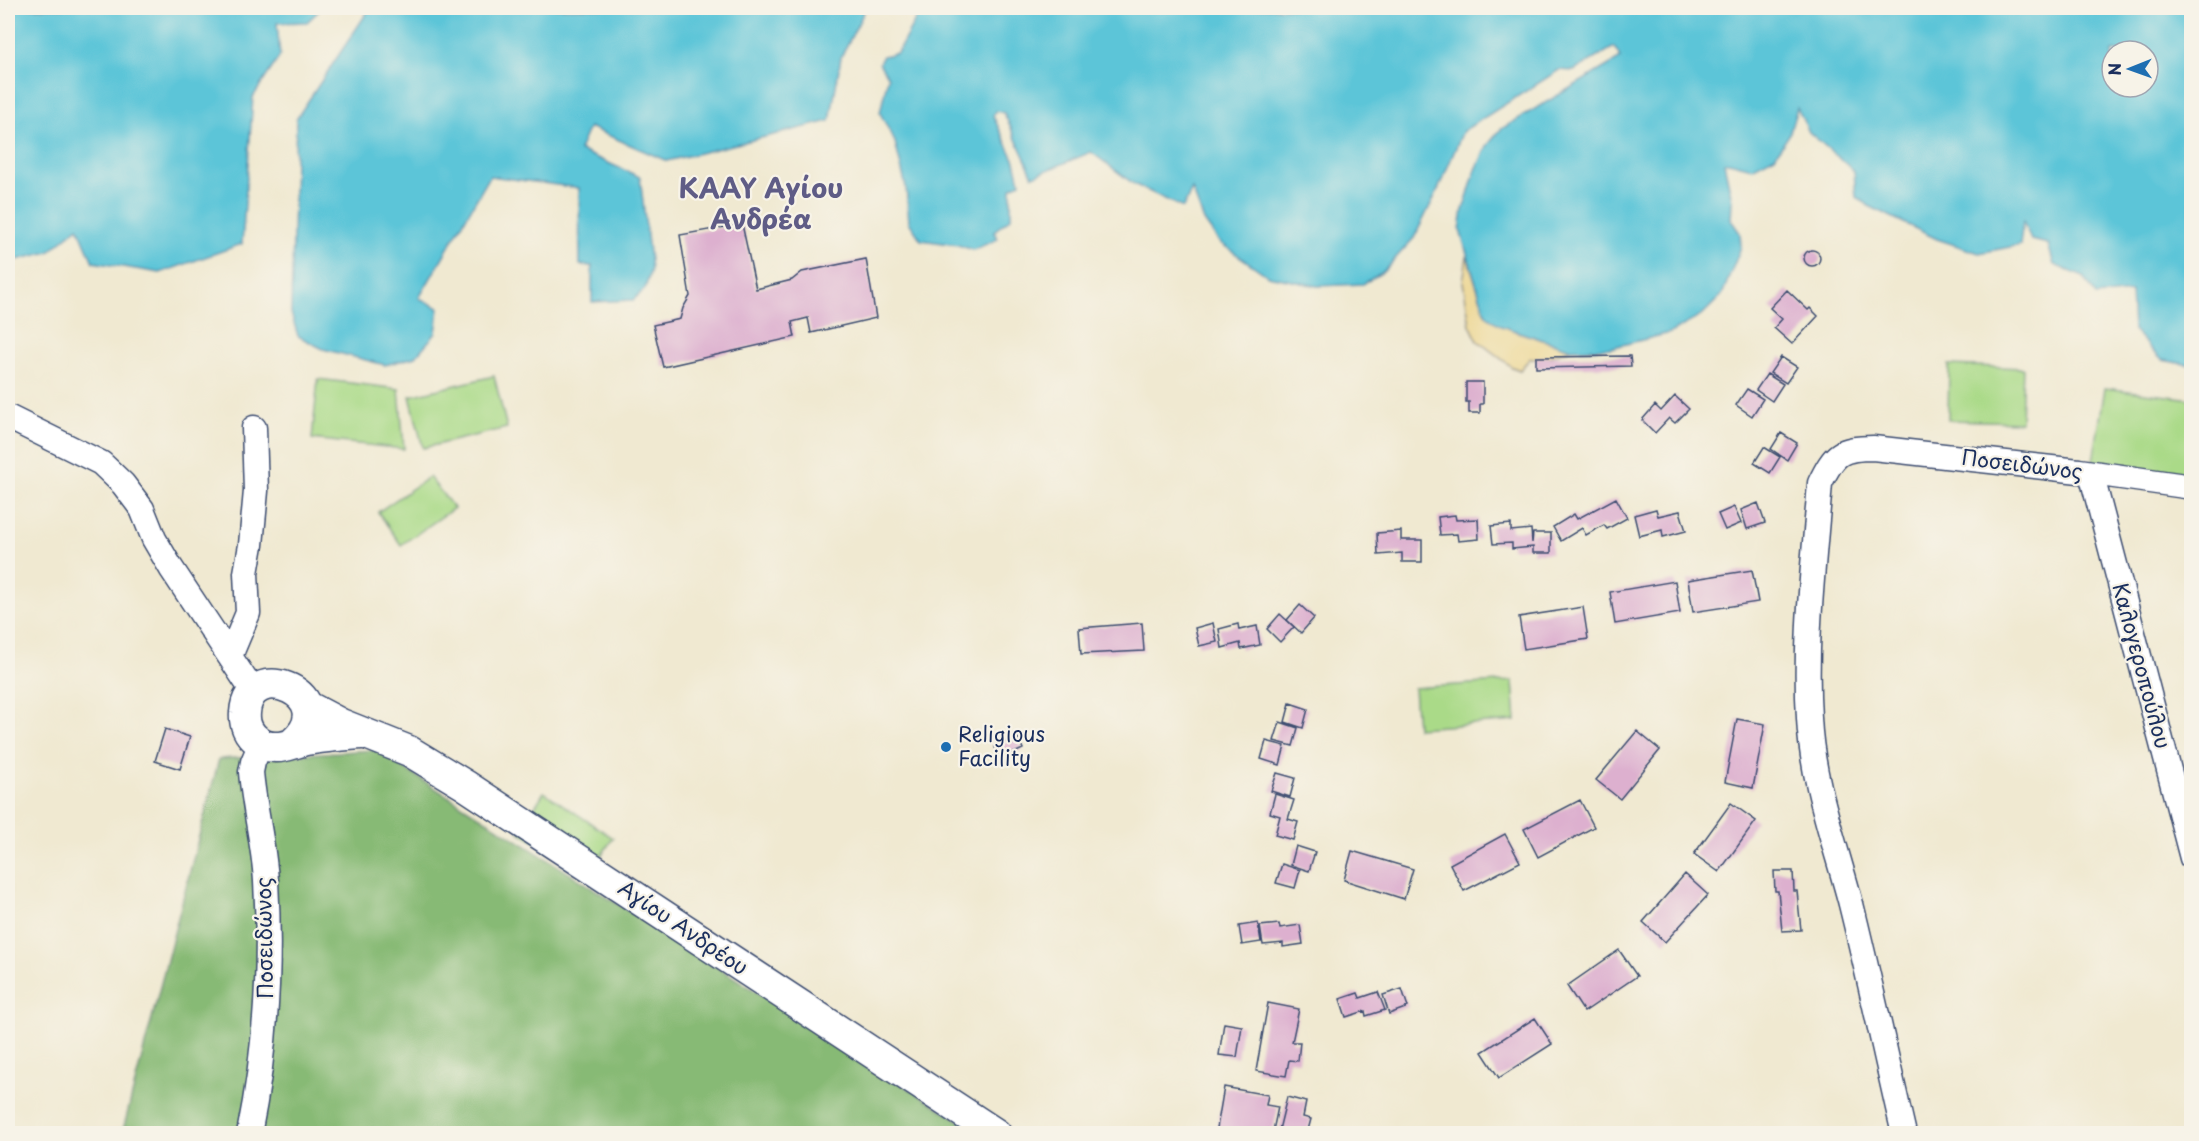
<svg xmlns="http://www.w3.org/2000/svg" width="2199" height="1141" font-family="'Playpen Sans',sans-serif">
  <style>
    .green { fill: #aada88; stroke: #628473; stroke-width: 1.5 }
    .forest { fill: #87ba74; stroke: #517469; stroke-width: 1.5 }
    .sand { fill: #eeda9e; stroke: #84847e; stroke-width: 1.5 }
    .water { fill: #5cc5d8; stroke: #3c7a9b; stroke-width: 1.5; fill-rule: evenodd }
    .building { fill: #ddb0cf }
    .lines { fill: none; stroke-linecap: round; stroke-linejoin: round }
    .minor-casing { stroke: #3b4b6f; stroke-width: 27 }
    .major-casing { stroke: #3b4b6f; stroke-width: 33 }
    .minor { stroke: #fff; stroke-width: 24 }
    .major { stroke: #fff; stroke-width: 30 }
    .poi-dot { fill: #1f6fb2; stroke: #f7f3e8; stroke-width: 2 }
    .labels { text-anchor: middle; stroke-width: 4.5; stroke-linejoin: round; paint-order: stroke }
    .street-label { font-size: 21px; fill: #1b2f5e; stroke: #f7f3e8 }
    .poi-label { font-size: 21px; fill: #1b2f5e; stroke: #f7f3e8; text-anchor: start }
    .district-label { font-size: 27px; font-weight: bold; fill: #5f5c86; stroke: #f7f3e8 }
  </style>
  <rect width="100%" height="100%" fill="#f7f3e8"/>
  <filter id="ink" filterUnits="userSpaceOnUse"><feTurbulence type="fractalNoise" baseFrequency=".0167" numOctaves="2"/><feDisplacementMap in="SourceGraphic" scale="12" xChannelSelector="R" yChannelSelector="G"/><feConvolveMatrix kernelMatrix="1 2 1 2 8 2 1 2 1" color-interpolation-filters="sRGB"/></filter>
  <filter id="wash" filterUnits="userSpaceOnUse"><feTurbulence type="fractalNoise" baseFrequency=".008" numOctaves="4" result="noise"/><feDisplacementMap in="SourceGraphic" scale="24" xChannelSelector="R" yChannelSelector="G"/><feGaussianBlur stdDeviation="1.35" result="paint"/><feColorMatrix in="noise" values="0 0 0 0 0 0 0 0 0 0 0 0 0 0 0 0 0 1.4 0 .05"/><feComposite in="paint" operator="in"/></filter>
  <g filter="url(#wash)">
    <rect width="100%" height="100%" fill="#f0e9d1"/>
    <!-- green -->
    <path class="green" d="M 1949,365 L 2023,368 L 2021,422 L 1948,420 Z
      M 494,376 L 507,428 L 423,448 L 410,396 Z
      M 318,379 L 399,389 L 404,449 L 312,439 Z
      M 2105,388 L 2191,399 L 2191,487 L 2091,473 Z
      M 429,477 L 454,508 L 401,545 L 378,512 Z
      M 1513,681 L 1516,721 L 1417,728 L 1414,688 Z
      M 544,792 L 613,838 L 588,876 L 519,832 Z"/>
    <!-- forest -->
    <path class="forest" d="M 375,750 L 979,1133 L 122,1134 L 219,759 Z"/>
    <!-- sand -->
    <path class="sand" d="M 1467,256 L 1486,315 L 1515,331 L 1571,349 L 1549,357 L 1530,358 L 1520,370 L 1512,367 L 1478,341 L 1470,325 L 1463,282 Z"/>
    <!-- water -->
    <path class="water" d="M 8,8 L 322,8 L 307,22 L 277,23 L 280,56 L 253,97 L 242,244 L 160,273 L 93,262 L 78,227 L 49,252 L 8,262 Z
      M 370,8 L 866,8 L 841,57 L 830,121 L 667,161 L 589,127 L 579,150 L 640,177 L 651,269 L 645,289 L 633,300 L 592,302 L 592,266 L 580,265 L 579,188 L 490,176 L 419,298 L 439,308 L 436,333 L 415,357 L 385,365 L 323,349 L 298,336 L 291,313 L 296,119 Z
      M 922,8 L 2191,8 L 2191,365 L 2162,360 L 2133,330 L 2131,292 L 2096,296 L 2084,277 L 2054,265 L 2048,244 L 2031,240 L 2023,221 L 2020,245 L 1979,253 L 1937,239 L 1869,206 L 1856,197 L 1854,171 L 1809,132 L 1797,108 L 1789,135 L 1775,156 L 1752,168 L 1729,162 L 1724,163 L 1732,200 L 1731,220 L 1740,233 L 1741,247 L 1722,295 L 1701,316 L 1670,333 L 1610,348 L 1571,349 L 1501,326 L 1486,315 L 1478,290 L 1460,230 L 1463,210 L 1475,172 L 1487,146 L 1501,129 L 1621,58 L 1614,47 L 1574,71 L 1559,70 L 1463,131 L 1438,190 L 1414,238 L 1383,272 L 1363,284 L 1317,286 L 1268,276 L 1219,242 L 1204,221 L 1192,189 L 1183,208 L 1134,184 L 1091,152 L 1033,176 L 1004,113 L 996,111 L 993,116 L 1015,161 L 1020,182 L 1011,188 L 1011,218 L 994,231 L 998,239 L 973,250 L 958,245 L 921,240 L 909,222 L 906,187 L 895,142 L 880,113 L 888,77 L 879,63 L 883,56 L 897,53 ZM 2112,51 L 2148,51 L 2148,87 L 2112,87 Z"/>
    <g id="blocks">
      <!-- building -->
      <path class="building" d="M 742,224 L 756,289 L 792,280 L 802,272 L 866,259 L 876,318 L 811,333 L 808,318 L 792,322 L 795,337 L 663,367 L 653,325 L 680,319 L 683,308 L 690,296 L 680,235 Z
        M1804 258a8 8 0 1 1 16 0a8 8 0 1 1-16 0Z
        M 1787,290 L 1808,310 L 1810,308 L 1818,316 L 1792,344 L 1774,328 L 1782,319 L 1770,308 Z
        M 1630,356 L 1631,366 L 1536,368 L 1536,357 Z
        M 1781,357 L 1797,367 L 1786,383 L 1770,373 Z
        M 1767,374 L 1783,384 L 1772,401 L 1756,390 Z
        M 1466,382 L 1483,382 L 1483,404 L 1480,404 L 1480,413 L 1469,413 L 1469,402 L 1466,402 Z
        M 1747,389 L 1763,399 L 1752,416 L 1736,405 Z
        M 1675,396 L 1689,409 L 1675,423 L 1669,418 L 1655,433 L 1642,420 L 1655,405 L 1661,411 Z
        M 1781,433 L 1797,443 L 1787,460 L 1771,449 Z
        M 1764,447 L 1780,457 L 1770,473 L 1754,463 Z
        M 1616,498 L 1627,518 L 1607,529 L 1604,525 L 1586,535 L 1582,528 L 1561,541 L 1553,527 L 1574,514 L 1577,519 Z
        M 1758,503 L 1765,523 L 1747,529 L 1741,510 Z
        M 1734,507 L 1741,523 L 1725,530 L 1718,514 Z
        M 1656,509 L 1658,516 L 1680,511 L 1686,531 L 1663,537 L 1662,530 L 1639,536 L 1634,515 Z
        M 1455,515 L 1456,520 L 1478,519 L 1479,539 L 1458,541 L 1457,534 L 1440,535 L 1438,517 Z
        M 1511,524 L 1511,531 L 1531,529 L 1532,543 L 1533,533 L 1551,533 L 1551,553 L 1533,553 L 1533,547 L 1512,549 L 1512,543 L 1493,544 L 1491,526 Z
        M 1401,531 L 1401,540 L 1422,540 L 1422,562 L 1402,562 L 1402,553 L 1378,555 L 1377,533 Z
        M 1752,570 L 1758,602 L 1693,612 L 1688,580 Z
        M 1675,581 L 1680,613 L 1615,624 L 1610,592 Z
        M 1300,605 L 1314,618 L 1301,633 L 1287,620 Z
        M 1583,607 L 1588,639 L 1524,649 L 1519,617 Z
        M 1280,614 L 1294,627 L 1280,642 L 1267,629 Z
        M 1142,623 L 1144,651 L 1081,654 L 1079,628 Z
        M 1213,623 L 1217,642 L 1199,646 L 1195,628 Z
        M 1238,624 L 1239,630 L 1257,626 L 1260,645 L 1241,649 L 1240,643 L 1222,648 L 1219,629 Z
        M 1290,703 L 1308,709 L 1303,728 L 1285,722 Z
        M 1737,719 L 1765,724 L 1753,788 L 1725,782 Z
        M 1280,722 L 1298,728 L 1293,746 L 1274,741 Z
        M 165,729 L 190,737 L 180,769 L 155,761 Z
        M 1637,731 L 1660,750 L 1620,799 L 1596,780 Z
        M 1017,736 L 1023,749 L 1001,759 L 995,747 Z
        M 1266,741 L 1285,746 L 1280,765 L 1261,759 Z
        M 1277,773 L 1295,778 L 1290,797 L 1271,791 Z
        M 1275,794 L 1294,800 L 1288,819 L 1298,822 L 1293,840 L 1275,835 L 1280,816 L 1270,813 Z
        M 1580,800 L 1594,827 L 1538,857 L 1524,829 Z
        M 1731,803 L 1756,821 L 1719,872 L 1694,854 Z
        M 1505,834 L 1520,862 L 1464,891 L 1450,864 Z
        M 1296,846 L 1315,852 L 1309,871 L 1291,865 Z
        M 1352,851 L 1413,869 L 1404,899 L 1344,880 Z
        M 1282,864 L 1300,870 L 1295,888 L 1276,883 Z
        M 1774,871 L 1793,871 L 1794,891 L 1797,891 L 1801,930 L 1782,931 L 1778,891 L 1775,891 Z
        M 1685,874 L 1708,895 L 1665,942 L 1643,922 Z
        M 1258,923 L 1261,942 L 1242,945 L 1239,926 Z
        M 1279,924 L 1280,928 L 1300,925 L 1303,944 L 1283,947 L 1283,943 L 1263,945 L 1260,926 Z
        M 1619,950 L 1637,976 L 1584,1012 L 1567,986 Z
        M 1402,989 L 1408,1007 L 1389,1014 L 1383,995 Z
        M 1378,992 L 1385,1010 L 1366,1016 L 1365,1011 L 1346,1017 L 1340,999 L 1358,993 L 1360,998 Z
        M 1268,1003 L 1299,1009 L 1292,1042 L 1300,1042 L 1298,1061 L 1289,1060 L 1286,1076 L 1256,1071 Z
        M 1535,1018 L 1552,1044 L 1499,1078 L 1482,1052 Z
        M 1224,1023 L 1242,1026 L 1237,1057 L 1219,1055 Z
        M 1224,1087 L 1268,1095 L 1266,1105 L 1278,1107 L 1273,1131 L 1262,1129 L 1262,1134 L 1216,1134 Z
        M 1287,1097 L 1306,1102 L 1303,1117 L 1311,1119 L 1307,1134 L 1278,1134 Z"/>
    </g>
  </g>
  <g filter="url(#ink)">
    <use href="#blocks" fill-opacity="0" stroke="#3b4b6f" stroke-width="1.5"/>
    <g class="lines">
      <!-- minor casing -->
      <g class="minor-casing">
        <path id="minor" d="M 8,417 L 101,463 L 123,484 L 142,509 L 154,539 L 171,568 L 254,693
          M 2091,473 L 2192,858
          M 230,656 L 248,613 L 246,573 L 251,545 L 256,491 L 254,428
          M 249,1134 C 266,1051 271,966 266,881 C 264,845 254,808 251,772 L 253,762 L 261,743
          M 1904,1134 C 1886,1057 1870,980 1851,904 C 1835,843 1812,782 1809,718 C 1804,640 1814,561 1820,483 C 1834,454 1840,448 1873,448 L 2079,471 L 2192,487"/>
      </g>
      <!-- major casing -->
      <g class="major-casing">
        <path id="major" d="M 307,706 L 341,724 L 409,751 L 465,785 L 996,1134
          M 293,743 C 346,696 248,655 245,713 C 244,724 248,734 258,741 C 262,745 269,747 275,747 C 285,748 296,742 306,740 C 325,737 343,735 361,734"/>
      </g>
      <!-- minor -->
      <use href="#minor" class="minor"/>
      <!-- major -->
      <use href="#major" class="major"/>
    </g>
  </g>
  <!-- markers -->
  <circle class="poi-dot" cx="946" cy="747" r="6"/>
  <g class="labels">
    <!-- street labels -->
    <g class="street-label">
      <text transform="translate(2022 465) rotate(7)" y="7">Ποσειδώνος</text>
      <text transform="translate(2141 666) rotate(75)" y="7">Καλογεροπούλου</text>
      <text transform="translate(683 928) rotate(34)" y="7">Αγίου Ανδρέου</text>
      <text transform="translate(265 938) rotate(-91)" y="7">Ποσειδώνος</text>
    </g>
    <!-- poi labels -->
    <g class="poi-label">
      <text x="958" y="742">Religious<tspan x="958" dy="24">Facility</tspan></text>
    </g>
    <!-- district labels -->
    <g class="district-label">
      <text x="761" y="198">ΚΑΑΥ Αγίου<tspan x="761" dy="31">Ανδρέα</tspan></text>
    </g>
  </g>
  <!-- margin -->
  <rect width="2199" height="1141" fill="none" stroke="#f7f3e8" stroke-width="30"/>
  <!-- north arrow -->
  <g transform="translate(2130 69) rotate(269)"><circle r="28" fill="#f7f3e8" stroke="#9fa5b1" stroke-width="1.5"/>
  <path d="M0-4.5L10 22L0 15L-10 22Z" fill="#1f6fb2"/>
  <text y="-9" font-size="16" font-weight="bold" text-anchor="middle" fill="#1b2f5e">N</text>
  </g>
</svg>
